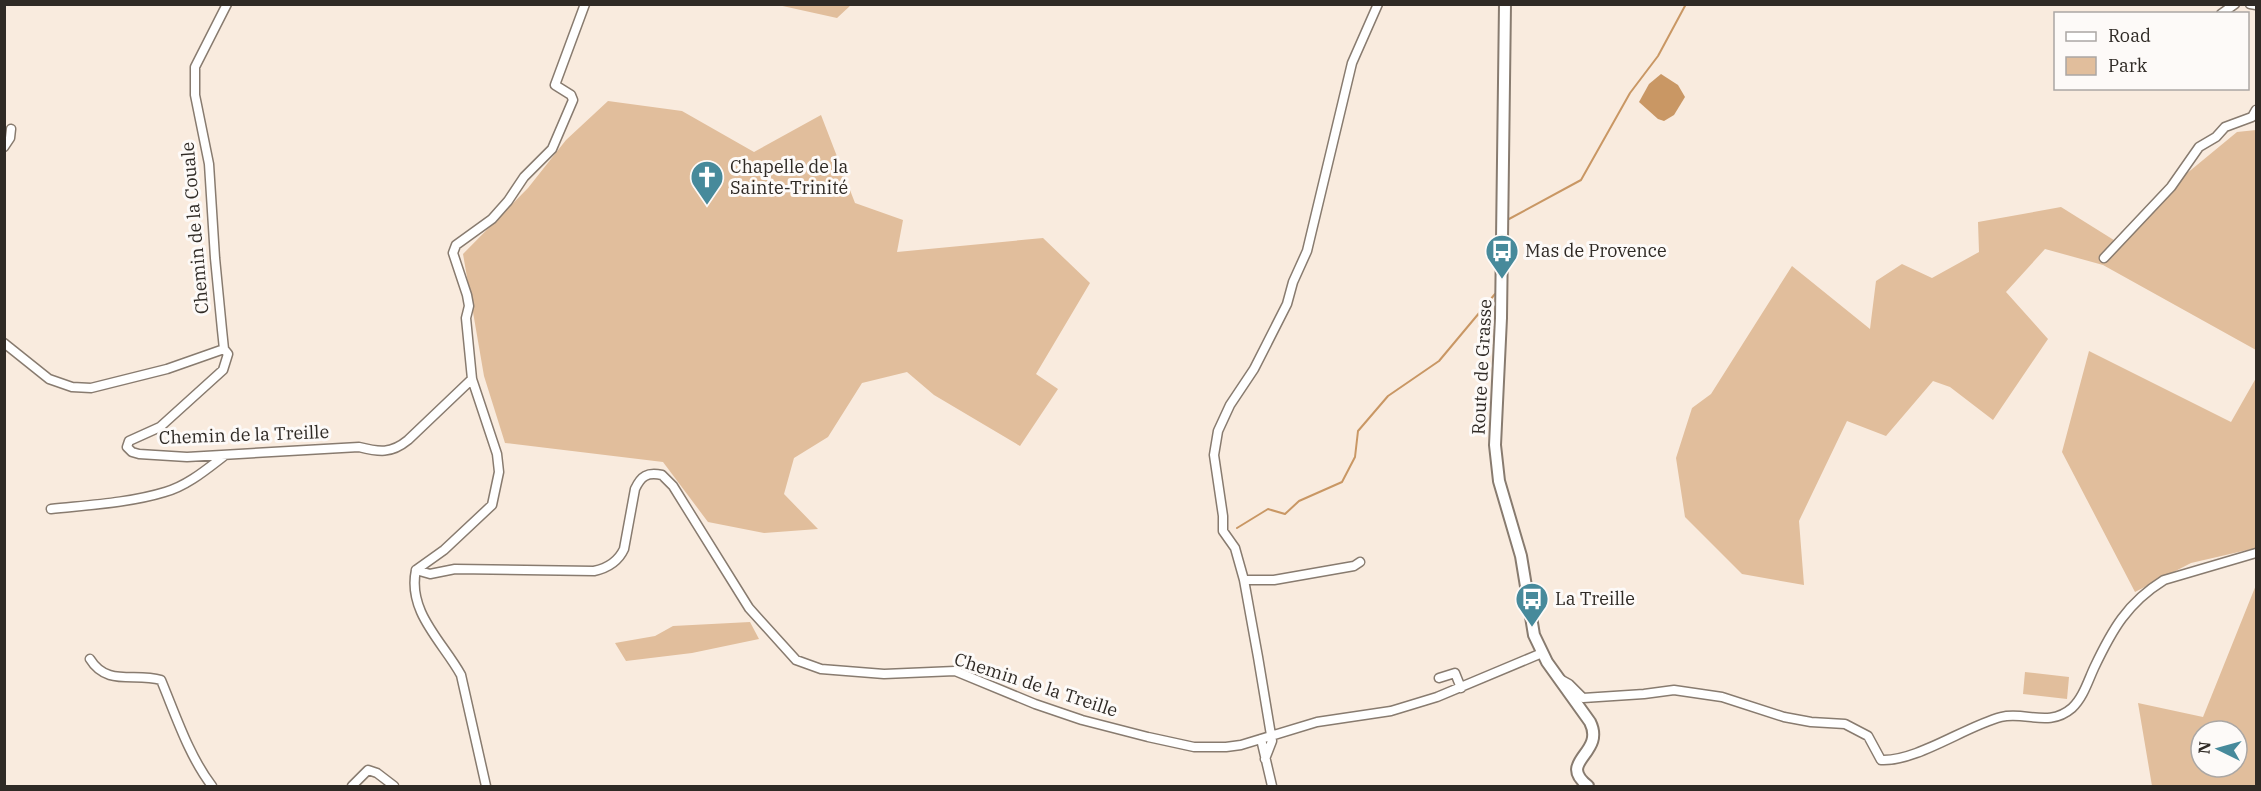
<svg xmlns="http://www.w3.org/2000/svg" width="2261" height="791" font-family="'IBM Plex Serif',serif">
  <style>
    .green { fill: #e1be9c; fill-rule: evenodd }
    .water { fill: #c99764 }
    .lines { fill: none; stroke-linecap: round; stroke-linejoin: round }
    .stream { stroke: #c99764; stroke-width: 2 }
    .minor-casing { stroke: #887b6f; stroke-width: 11 }
    .tertiary-casing { stroke: #887b6f; stroke-width: 14 }
    .minor { stroke: #fff; stroke-width: 8 }
    .tertiary { stroke: #fff; stroke-width: 10 }
    .labels { text-anchor: middle; stroke-width: 6; stroke-linejoin: round; paint-order: stroke }
    .poi-label { font-size: 18px; fill: #2f2a25; stroke: #fdfaf8; text-anchor: start }
    .street-label { font-size: 18px; fill: #2f2a25; stroke: #fdfaf8 }
  </style>
  <rect width="100%" height="100%" fill="#f9ebde"/>
  <!-- green -->
  <path class="green" d="M 778,5 L 851,4 L 851,5 L 837,18 Z
    M 608,101 L 682,111 L 754,152 L 821,115 L 855,203 L 903,220 L 897,252 L 1043,238 L 1090,283 L 1036,374 L 1058,389 L 1020,446 L 934,395 L 907,372 L 862,383 L 828,437 L 794,458 L 784,494 L 818,529 L 764,533 L 708,522 L 663,462 L 505,443 L 484,376 L 463,254 L 528,188 L 566,140 Z
    M 2256,130 L 2256,350 L 2103,265 L 2045,249 L 2006,292 L 2048,339 L 1993,420 L 1950,387 L 1933,381 L 1886,436 L 1847,421 L 1799,521 L 1804,585 L 1742,574 L 1685,517 L 1676,458 L 1692,408 L 1711,394 L 1792,266 L 1870,329 L 1876,281 L 1902,264 L 1932,278 L 1979,252 L 1978,222 L 2061,207 L 2117,242 L 2180,179 L 2237,132 Z
    M 2089,351 L 2231,422 L 2256,378 L 2256,548 L 2191,563 L 2135,592 L 2062,452 Z
    M 2256,585 L 2256,786 L 2152,786 L 2138,703 L 2203,717 ZM 2201,731 L 2237,731 L 2237,767 L 2201,767 Z
    M 750,622 L 759,639 L 692,653 L 626,661 L 615,643 L 655,636 L 673,626 Z
    M 2025,672 L 2069,677 L 2067,699 L 2023,694 Z"/>
  <!-- water -->
  <path class="water" d="M 1661,74 L 1678,85 L 1685,97 L 1674,115 L 1664,121 L 1658,119 L 1639,102 L 1649,84 Z"/>
  <g class="lines">
    <!-- stream -->
    <path class="stream" d="M 1509,219 L 1581,180 L 1630,93 L 1658,56 L 1686,4
      M 1237,528 L 1268,509 L 1285,514 L 1299,501 L 1342,482 L 1355,457 L 1358,431 L 1388,396 L 1439,361 L 1495,294"/>
    <!-- minor casing -->
    <g class="minor-casing">
      <path id="minor" d="M 227,4 L 195,67 L 195,95 L 209,164 L 215,258 L 222,330 L 224,349 L 228,354 L 223,370 L 160,427 L 129,441 L 127,447 L 132,452 L 139,454 L 187,457 L 359,447 C 379,452 391,454 408,440 L 472,379
        M 2250,4 L 2256,5
        M 2221,14 L 2235,4
        M 4,147 L 10,138 L 11,129
        M 2104,258 L 2171,187 L 2199,147 L 2216,137 L 2225,127 L 2252,117 L 2256,110
        M 4,343 L 49,379 L 72,387 L 91,388 L 167,369 L 224,349
        M 51,509 C 88,505 129,503 165,492 C 187,486 207,469 224,456
        M 416,570 L 430,574 L 455,569 L 594,571 C 608,568 618,562 624,549 L 635,489 C 641,476 647,472 662,475 L 673,486 L 749,608 L 796,660 L 821,669 L 884,674 L 955,671 L 1035,704 L 1082,720 L 1148,737 L 1194,747 L 1226,747 L 1241,745 L 1317,722 L 1391,711 L 1437,697 L 1542,653
        M 416,570 L 444,550 L 492,505 L 499,472 L 497,454 L 472,379 L 466,318 L 469,306 L 467,295 L 453,253 L 456,245 L 492,219 L 508,201 L 524,177 L 552,149 L 573,100 L 571,95 L 555,85 L 585,4
        M 416,570 C 407,612 443,642 461,675 L 486,786
        M 1244,580 L 1274,580 L 1354,566 L 1360,562
        M 90,659 C 107,687 135,672 161,680 C 176,716 189,756 212,786
        M 1439,678 L 1455,673 L 1461,688
        M 1560,679 L 1569,684 L 1583,698 L 1644,694 L 1674,690 L 1722,697 L 1784,717 L 1811,722 L 1845,724 L 1868,736 L 1881,760 C 1916,762 1966,726 2001,717 C 2025,711 2049,728 2072,708 C 2083,698 2088,681 2094,668 C 2112,630 2127,603 2164,580 L 2256,553
        M 1261,739 L 1272,786
        M 1265,759 L 1272,741 L 1258,657 L 1244,580 L 1235,548 L 1223,531 L 1223,516 L 1214,455 L 1218,431 L 1230,405 L 1254,369 L 1287,304 L 1293,282 L 1307,251 L 1352,63 L 1378,4
        M 352,786 L 368,770 L 377,773 L 394,786"/>
    </g>
    <!-- tertiary casing -->
    <g class="tertiary-casing">
      <path id="tertiary" d="M 1505,4 L 1501,318 L 1495,445 L 1499,481 L 1521,556 L 1534,635 L 1547,662 L 1590,722 C 1606,754 1556,761 1588,786"/>
    </g>
    <!-- minor -->
    <use href="#minor" class="minor"/>
    <!-- tertiary -->
    <use href="#tertiary" class="tertiary"/>
  </g>
  <!-- icons -->
  <defs>
    <g id="church-pin" transform="scale(1.725)"><path d="M0 17L-7.5 6A9.5 9.5 0 1 1 7.5 6Z" fill="#478a9b" stroke="#fdfaf8"/><path d="M-1.2-6h2.4v3.5h3.3v2.4h-3.3V6h-2.4V-.1h-3.3v-2.4h3.3Z" fill="#fff"/></g>
    <g id="bus-pin" transform="scale(1.725)"><path d="M0 17L-7.5 6A9.5 9.5 0 1 1 7.5 6Z" fill="#478a9b" stroke="#fdfaf8"/><path d="M-5-6H5V4H4V6H2V4H-2V6H-4V4H-5ZM-3.5-4V0h7V-4ZM-3.5 1.2v1.5H-2V1.2ZM2 1.2v1.5H3.5V1.2Z" fill="#fff"/></g>
  </defs>
  <g fill-rule="evenodd">
    <use href="#church-pin" x="707" y="177"/>
    <use href="#bus-pin" x="1502" y="251"/>
    <use href="#bus-pin" x="1532" y="599"/>
  </g>
  <g class="labels">
    <!-- poi labels -->
    <g class="poi-label">
      <text x="730" y="173">Chapelle de la<tspan x="730" dy="21">Sainte-Trinité</tspan></text>
      <text x="1525" y="257">Mas de Provence</text>
      <text x="1555" y="605">La Treille</text>
    </g>
    <!-- street labels -->
    <g class="street-label">
      <text transform="translate(195 228) rotate(-95)" y="6">Chemin de la Couale</text>
      <text transform="translate(1482 367) rotate(-87)" y="6">Route de Grasse</text>
      <text transform="translate(244 435) rotate(-2)" y="6">Chemin de la Treille</text>
      <text transform="translate(1036 685) rotate(18)" y="6">Chemin de la Treille</text>
    </g>
  </g>
  <!-- border -->
  <rect width="2261" height="791" fill="none" stroke="#2f2a25" stroke-width="12"/>
  <!-- legend -->
  <rect x="2054" y="12" width="195" height="78" fill="#fdfaf8" stroke="#aba7a4" stroke-width="1.5"/>
  <rect x="2066" y="32" width="30" height="9" fill="#ffffff" stroke="#aba7a4" stroke-width="1.5"/>
  <text x="2108" y="42" font-size="18" fill="#2f2a25">Road</text>
  <rect x="2066" y="57" width="30" height="18" fill="#e1be9c" stroke="#aba7a4" stroke-width="1.5"/>
  <text x="2108" y="72" font-size="18" fill="#2f2a25">Park</text>
  <!-- north arrow -->
  <g transform="translate(2219 749) rotate(275)"><circle r="28" fill="#fdfaf8" stroke="#aba7a4" stroke-width="1.5"/>
  <path d="M0-4.5L10 22L0 15L-10 22Z" fill="#478a9b"/>
  <text y="-9" font-size="16" font-weight="bold" text-anchor="middle" fill="#2f2a25">N</text>
  </g>
</svg>
